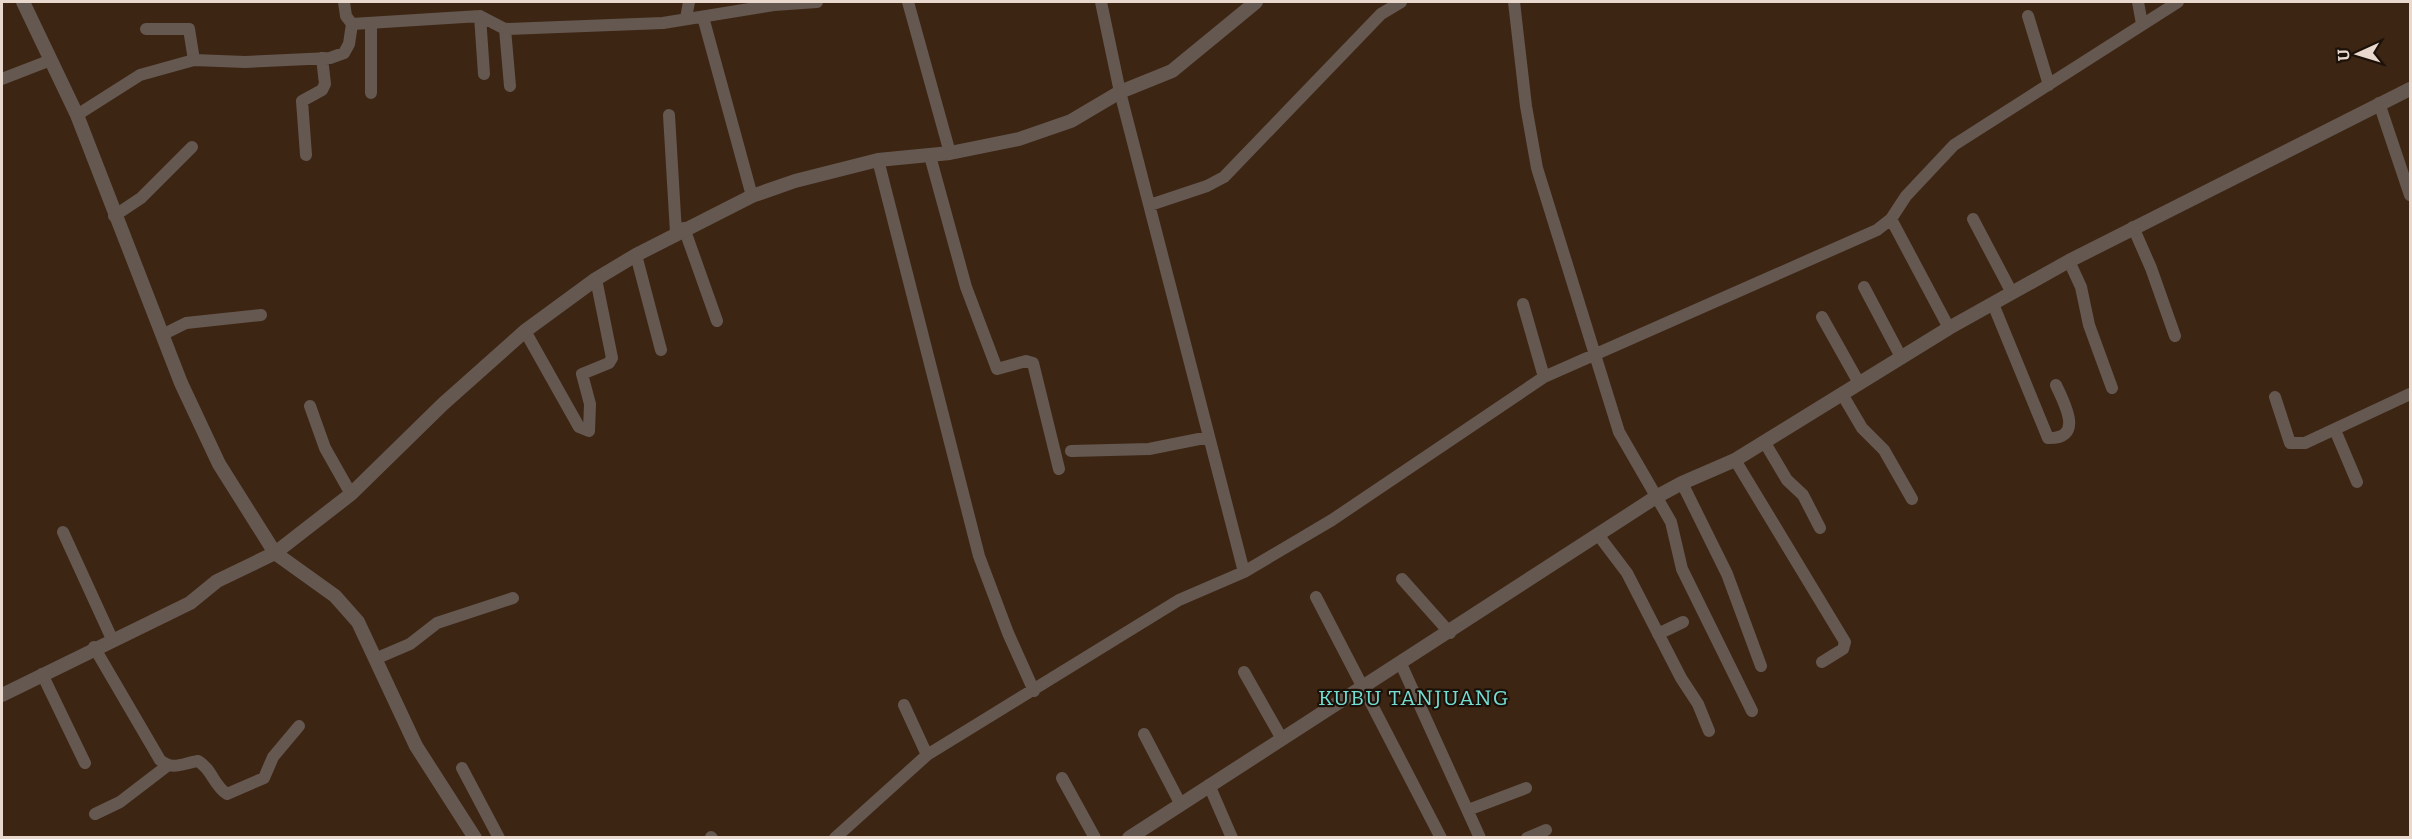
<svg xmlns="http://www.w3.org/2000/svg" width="2412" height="839" font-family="Bitter,serif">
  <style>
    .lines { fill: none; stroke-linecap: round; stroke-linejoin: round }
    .minor { stroke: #655850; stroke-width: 12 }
    .tertiary { stroke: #655850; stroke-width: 14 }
    .labels { text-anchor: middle; stroke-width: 4.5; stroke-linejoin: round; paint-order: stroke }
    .quarter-label { font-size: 21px; letter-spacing: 1.5px; fill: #74ded4; stroke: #1c1109 }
  </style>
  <rect width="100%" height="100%" fill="#3d2513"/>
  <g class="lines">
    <!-- minor -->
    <path class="minor" d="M 908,2 L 950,153
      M 1101,2 L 1120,92 L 1244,572
      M 1514,2 L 1526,106 L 1537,168 L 1619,432 L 1671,522 L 1682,569 L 1752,711
      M 2138,2 L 2142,24
      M 480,16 L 484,74
      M 2028,16 L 2049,85
      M 703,17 L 752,196
      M 686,18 L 689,2
      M 371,23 L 371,93
      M 352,24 L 480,16 L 505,29 L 663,23 L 774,5 L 817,2
      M 146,29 L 189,29 L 194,60
      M 505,29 L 510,86
      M 2,79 L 51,60
      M 2379,103 L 2410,195
      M 77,115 L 140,75 L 194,60 L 245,62 L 330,58 L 344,53 L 349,44 L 352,24 L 346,16 L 344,2
      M 669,115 L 676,233
      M 306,155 L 302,101 L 322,90 L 325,84 L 322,58
      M 930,156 L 966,287 L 997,369 L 1026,361 L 1033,363 L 1059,469
      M 878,160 L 979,556 L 1008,633 L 1034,691
      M 1150,205 L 1207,186 L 1224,177 L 1381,14 L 1401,2
      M 114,216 L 141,198 L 192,147
      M 1891,219 L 1949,328
      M 1973,219 L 2012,293
      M 2133,227 L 2151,268 L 2175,336
      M 684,228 L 717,321
      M 636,255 L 661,350
      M 2069,261 L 2081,287 L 2089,325 L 2112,388
      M 1864,287 L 1901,357
      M 1523,304 L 1544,377
      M 1993,304 L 2048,438 C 2085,439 2064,403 2056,385
      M 1822,317 L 1859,383
      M 525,331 L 579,427 L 589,431 L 590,404 L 582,374 L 609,363 L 612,358 L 596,279
      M 162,335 L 186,323 L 261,315
      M 1842,394 L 1862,428 L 1884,450 L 1912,499
      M 2275,397 L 2290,443 L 2305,443 L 2410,394
      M 310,406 L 325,448 L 351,494
      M 2335,430 L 2357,482
      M 1765,443 L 1787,480 L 1803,495 L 1820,528
      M 1071,451 L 1149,449 L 1209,437
      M 1735,460 L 1845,642 L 1843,649 L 1822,662
      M 1682,483 L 1727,574 L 1761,666
      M 63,532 L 112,639
      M 1599,536 L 1627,573 L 1681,678 L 1698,704 L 1709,731
      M 1402,579 L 1450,633
      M 1316,597 L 1441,838
      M 1658,634 L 1683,622
      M 94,647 L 160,760 C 173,771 183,763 198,761 C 212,769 214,786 227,794 L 264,778 L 273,757 L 299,726
      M 375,659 L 410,644 L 437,623 L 513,598
      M 1401,664 L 1480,838
      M 1244,672 L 1282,739
      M 42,674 L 85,763
      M 904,705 L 927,755
      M 1144,734 L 1180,803
      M 462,768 L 499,838
      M 1062,778 L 1095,838
      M 1209,785 L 1232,838
      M 1468,810 L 1526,788
      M 95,814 L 120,802 L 167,766
      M 711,837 L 712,838
      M 835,838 L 927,755 L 1179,600 L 1244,572 L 1332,520 L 1544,377 L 1877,230 L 1891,219 L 1906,196 L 1954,145 L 2178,2
      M 1527,838 L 1546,830"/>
    <!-- tertiary -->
    <path class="tertiary" d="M 23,2 L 77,115 L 181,383 L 219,464 L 275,553 L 335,596 L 358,622 L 416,746 L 475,838
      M 2,695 L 190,603 L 217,581 L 275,553 L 351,494 L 443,404 L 525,331 L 596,279 L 636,255 L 752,196 L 795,181 L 878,160 L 950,153 L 1019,139 L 1071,121 L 1120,92 L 1172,71 L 1256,2
      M 1129,838 L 1656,497 L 1682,483 L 1735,460 L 1949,328 L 2069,261 L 2410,89"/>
  </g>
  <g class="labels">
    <!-- quarter labels -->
    <g class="quarter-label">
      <text x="1414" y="705">KUBU TANJUANG</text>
    </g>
  </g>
  <!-- border -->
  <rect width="2412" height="839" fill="none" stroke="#e9d8cd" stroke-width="6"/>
  <!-- north arrow -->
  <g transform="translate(2358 54) rotate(266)" stroke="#1c1109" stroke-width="4.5" paint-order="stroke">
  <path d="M0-4.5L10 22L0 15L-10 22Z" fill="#e9d8cd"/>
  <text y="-9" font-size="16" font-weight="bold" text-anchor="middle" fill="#e9d8cd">U</text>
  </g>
</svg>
